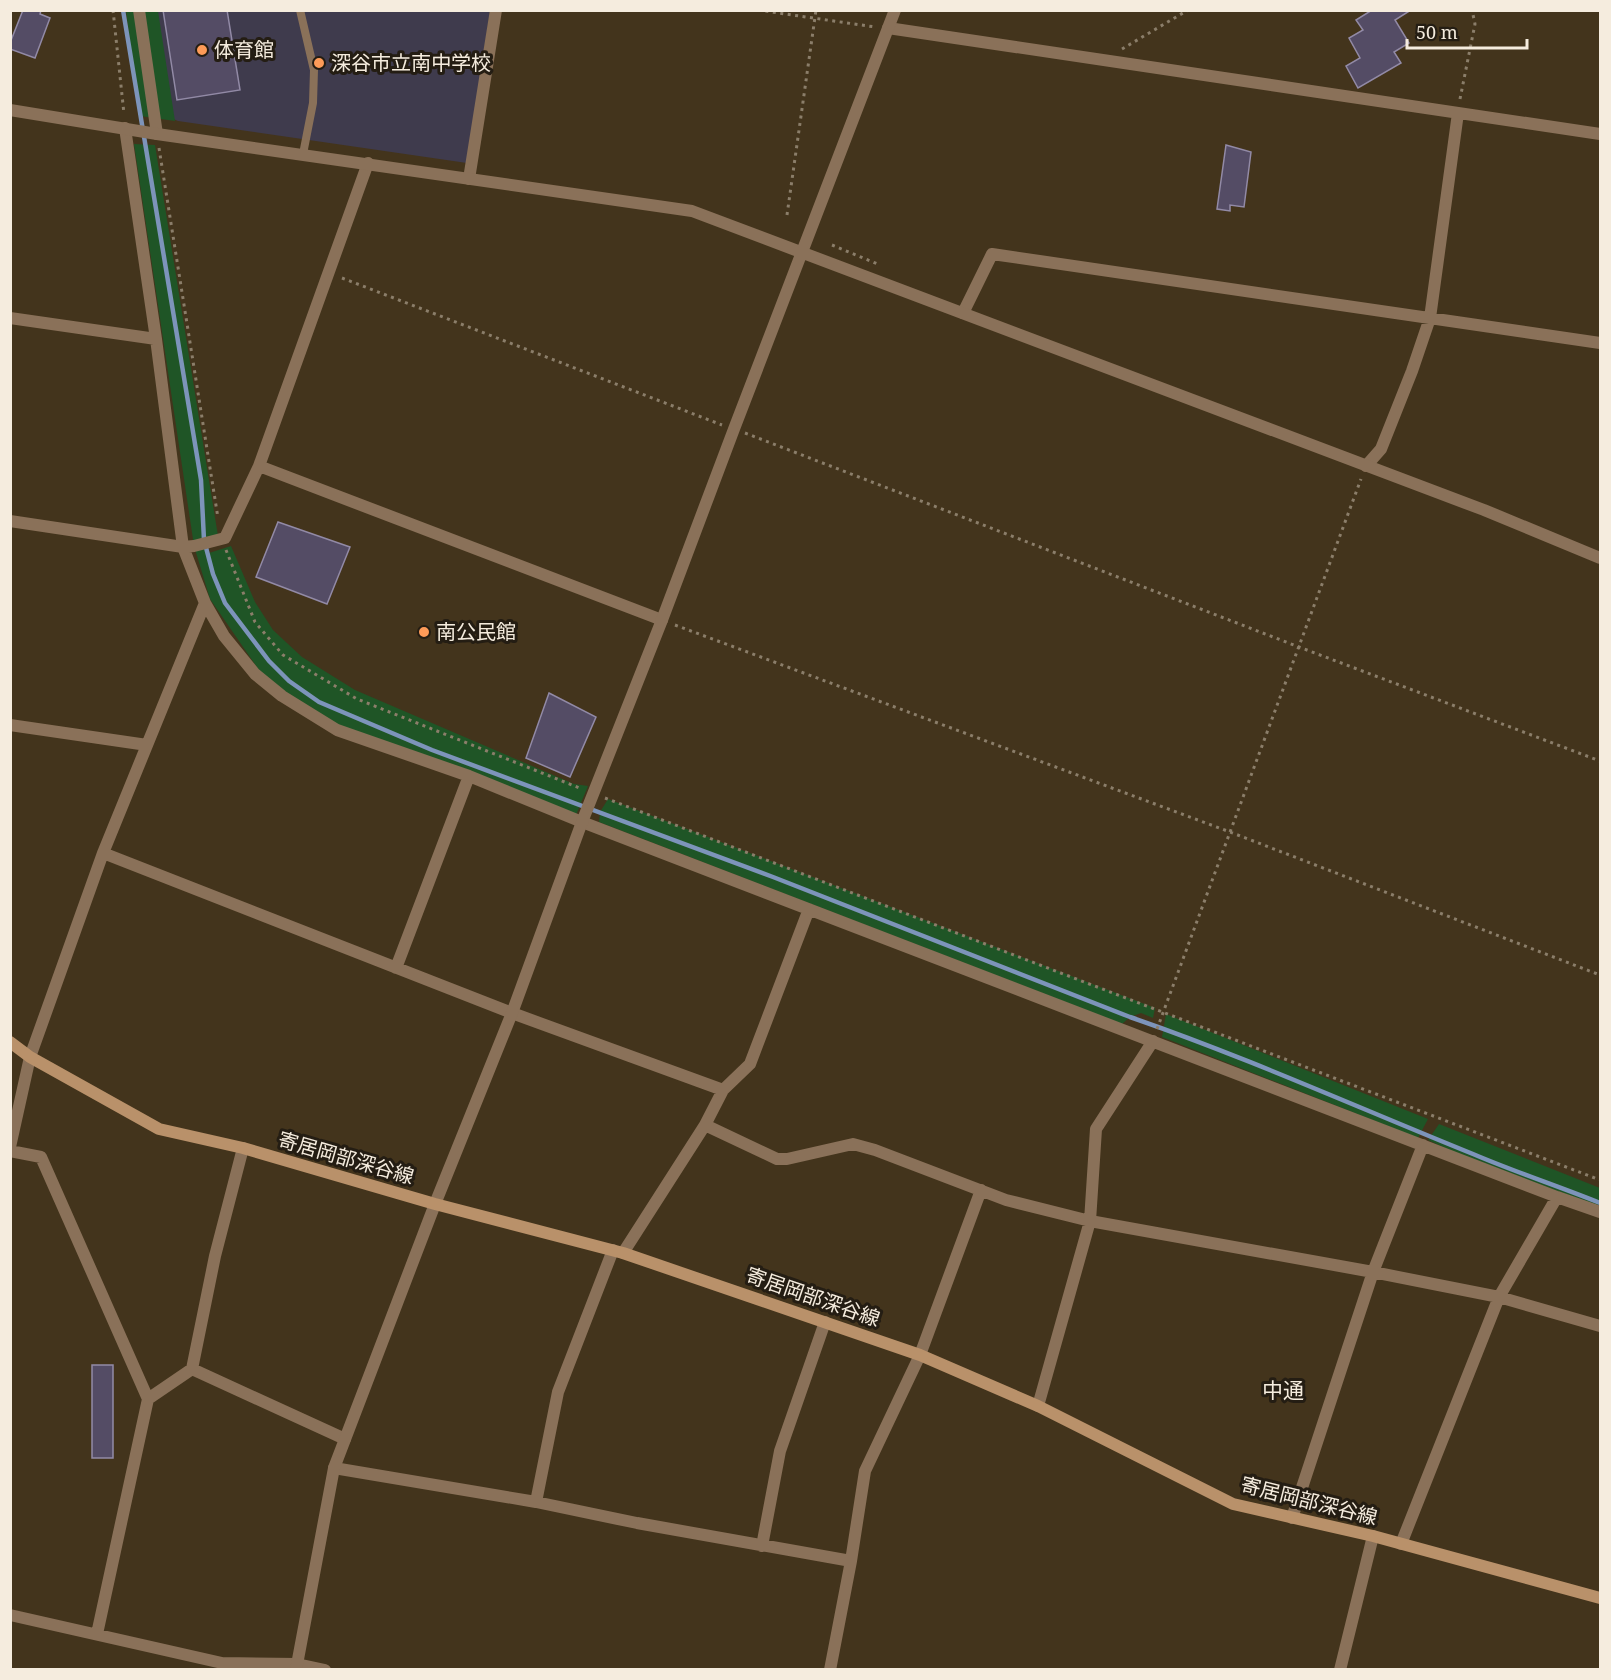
<svg xmlns="http://www.w3.org/2000/svg" width="1611" height="1680" font-family="'Noto Serif','Noto Sans JP',serif">
  <style>
    .education { fill: #3f3b4d }
    .green { fill: #1f5526; fill-rule: evenodd }
    .lines { fill: none; stroke-linecap: round; stroke-linejoin: round }
    .stream { stroke: #7d94ba; stroke-width: 4.5 }
    .building { fill: #544c65; stroke: #928aa6; stroke-width: 1.5 }
    .path { stroke: #8b7e6a; stroke-width: 3; stroke-dasharray: 3 4.5; stroke-linecap: butt }
    .service { stroke: #8a7159; stroke-width: 8 }
    .minor { stroke: #8a7159; stroke-width: 12 }
    .tertiary { stroke: #8a7159; stroke-width: 12 }
    .secondary { stroke: #b9916a; stroke-width: 12 }
    .poi-dot { fill: #fe9b58; stroke: #241d13; stroke-width: 2 }
    .labels { text-anchor: middle; stroke-width: 6; stroke-linejoin: round; paint-order: stroke }
    .poi-label { font-size: 20px; fill: #f5ecde; stroke: #241d13; text-anchor: start }
    .street-label { font-size: 20px; fill: #f5ecde; stroke: #241d13 }
    .neighbourhood-label { font-size: 21px; fill: #f5ecde; stroke: #241d13 }
  </style>
  <rect width="100%" height="100%" fill="#43341c"/>
  <!-- education -->
  <path class="education" d="M 149,11 L 490,11 L 467,163 L 178,121 L 164,115 Z"/>
  <!-- green -->
  <path class="green" d="M 126,11 L 158,11 L 175,121 L 140,116 Z
    M 134,144 L 155,145 L 218,536 L 205,540 L 209,553 L 231,546 L 255,602 L 273,630 L 302,657 L 355,690 L 574,784 L 588,786 L 576,815 L 339,725 L 286,692 L 259,670 L 210,599 L 194,546 Z
    M 608,799 L 1155,1008 L 1153,1018 L 1141,1013 L 1130,1017 L 1122,1024 L 599,822 L 600,812 ZM 647,829 L 828,899 L 646,830 Z
    M 1166,1014 L 1428,1119 L 1418,1138 L 1162,1037 Z
    M 1439,1124 L 1600,1188 L 1600,1203 L 1597,1206 L 1458,1154 L 1428,1140 Z"/>
  <g class="lines">
    <!-- stream -->
    <path class="stream" d="M 123,10 L 201,480 L 204,540 L 213,574 L 225,603 L 269,661 L 289,681 L 319,702 L 432,750 L 773,877 L 1130,1017 C 1246,1057 1359,1108 1473,1154 C 1515,1172 1558,1186 1600,1203"/>
  </g>
  <!-- building -->
  <path class="building" d="M 23,10 L 41,10 L 40,14 L 50,18 L 35,58 L 10,49 L 10,43 Z
    M 163,10 L 227,10 L 240,90 L 177,100 Z
    M 1372,10 L 1411,10 L 1395,20 L 1409,43 L 1394,52 L 1401,63 L 1358,88 L 1346,66 L 1360,58 L 1349,38 L 1363,30 L 1356,20 Z
    M 1226,145 L 1251,152 L 1244,207 L 1230,205 L 1230,211 L 1217,209 Z
    M 278,522 L 350,547 L 327,604 L 256,577 Z
    M 549,693 L 596,717 L 570,777 L 526,758 Z
    M 92,1365 L 113,1365 L 113,1458 L 92,1458 Z"/>
  <g class="lines">
    <!-- path -->
    <path class="path" d="M 113,10 L 124,114
      M 758,10 L 875,27
      M 1122,49 L 1188,10
      M 1460,99 L 1475,24 L 1472,10
      M 159,148 L 218,518
      M 787,215 L 816,10
      M 832,245 L 880,265
      M 342,278 L 722,425
      M 745,433 L 1299,647 L 1600,761
      M 226,550 L 255,622 L 283,655 L 357,699 L 582,789
      M 675,625 L 1230,832 L 1600,975
      M 605,798 L 1600,1180
      M 1157,1029 L 1361,479"/>
    <!-- service -->
    <path class="service" d="M 300,10 L 314,70 L 313,103 L 303,154"/>
    <!-- minor -->
    <path class="minor" d="M 139,10 L 157,134
      M 888,28 L 1600,134
      M 125,128 L 156,339 L 183,547 L 205,603 L 224,636 L 255,674 L 282,696 L 337,730 L 469,776 L 582,822 L 1557,1197 L 1600,1212
      M 469,179 L 496,10
      M 963,313 L 992,254 L 1600,343
      M 10,318 L 156,339
      M 259,466 L 662,620
      M 1366,466 L 1381,449 L 1412,371 L 1430,318 L 1458,113
      M 10,521 L 183,547 L 194,546 L 225,538 L 259,466 L 368,163
      M 10,725 L 147,745
      M 103,853 L 512,1013 L 723,1090
      M 396,968 L 469,776
      M 705,1125 L 777,1159 L 787,1159 L 853,1144 L 875,1150 L 1006,1200 L 1090,1221 L 1373,1272 L 1499,1297 L 1600,1326
      M 10,1147 L 30,1057 L 103,853 L 205,603
      M 10,1151 L 41,1157 L 148,1399
      M 623,1253 L 705,1125 L 723,1090 L 750,1064 L 809,909
      M 192,1369 L 345,1439
      M 1038,1406 L 1090,1221 L 1096,1129 L 1153,1041
      M 334,1468 L 536,1502 L 637,1523 L 851,1561
      M 536,1502 L 558,1392 L 613,1250
      M 1292,1518 L 1373,1272 L 1423,1145
      M 1401,1544 L 1499,1297 L 1557,1197
      M 762,1546 L 780,1451 L 825,1322
      M 10,1615 L 222,1663 L 297,1664 L 325,1670
      M 97,1634 L 148,1399 L 192,1369 L 215,1256 L 243,1148
      M 830,1670 L 851,1561 L 865,1471 L 920,1355 L 981,1190
      M 1340,1670 L 1373,1536"/>
    <!-- tertiary -->
    <path class="tertiary" d="M 10,110 L 157,134 L 692,211 L 1484,510 L 1600,558
      M 296,1670 L 334,1468 L 435,1204 L 512,1013 L 582,822 L 662,620 L 734,429 L 895,10"/>
    <!-- secondary -->
    <path class="secondary" d="M 10,1042 L 30,1057 L 159,1129 L 243,1148 L 435,1204 L 623,1253 L 920,1355 L 1038,1406 L 1233,1504 L 1373,1536 L 1600,1598"/>
  </g>
  <!-- markers -->
  <g class="poi-dot">
    <circle cx="202" cy="50" r="6"/>
    <circle cx="319" cy="63" r="6"/>
    <circle cx="424" cy="632" r="6"/>
  </g>
  <g class="labels">
    <!-- poi labels -->
    <g class="poi-label">
      <text x="214" y="57">体育館</text>
      <text x="331" y="70">深谷市立南中学校</text>
      <text x="436" y="639">南公民館</text>
    </g>
    <!-- street labels -->
    <g class="street-label">
      <text transform="translate(346 1158) rotate(16)" y="7">寄居岡部深谷線</text>
      <text transform="translate(813 1297) rotate(19)" y="7">寄居岡部深谷線</text>
      <text transform="translate(1309 1501) rotate(14)" y="7">寄居岡部深谷線</text>
    </g>
    <!-- neighbourhood labels -->
    <g class="neighbourhood-label">
      <text x="1283" y="1398">中通</text>
    </g>
  </g>
  <!-- border -->
  <rect width="1611" height="1680" fill="none" stroke="#f5ecde" stroke-width="24"/>
  <!-- scale -->
  <path d="M1407 39v9h120v-9" fill="none" stroke="#f5ecde" stroke-width="3"/>
  <text x="1416" y="39" font-size="18" fill="#f5ecde" stroke="#241d13" stroke-width="4.5" paint-order="stroke">50 m</text>
</svg>
